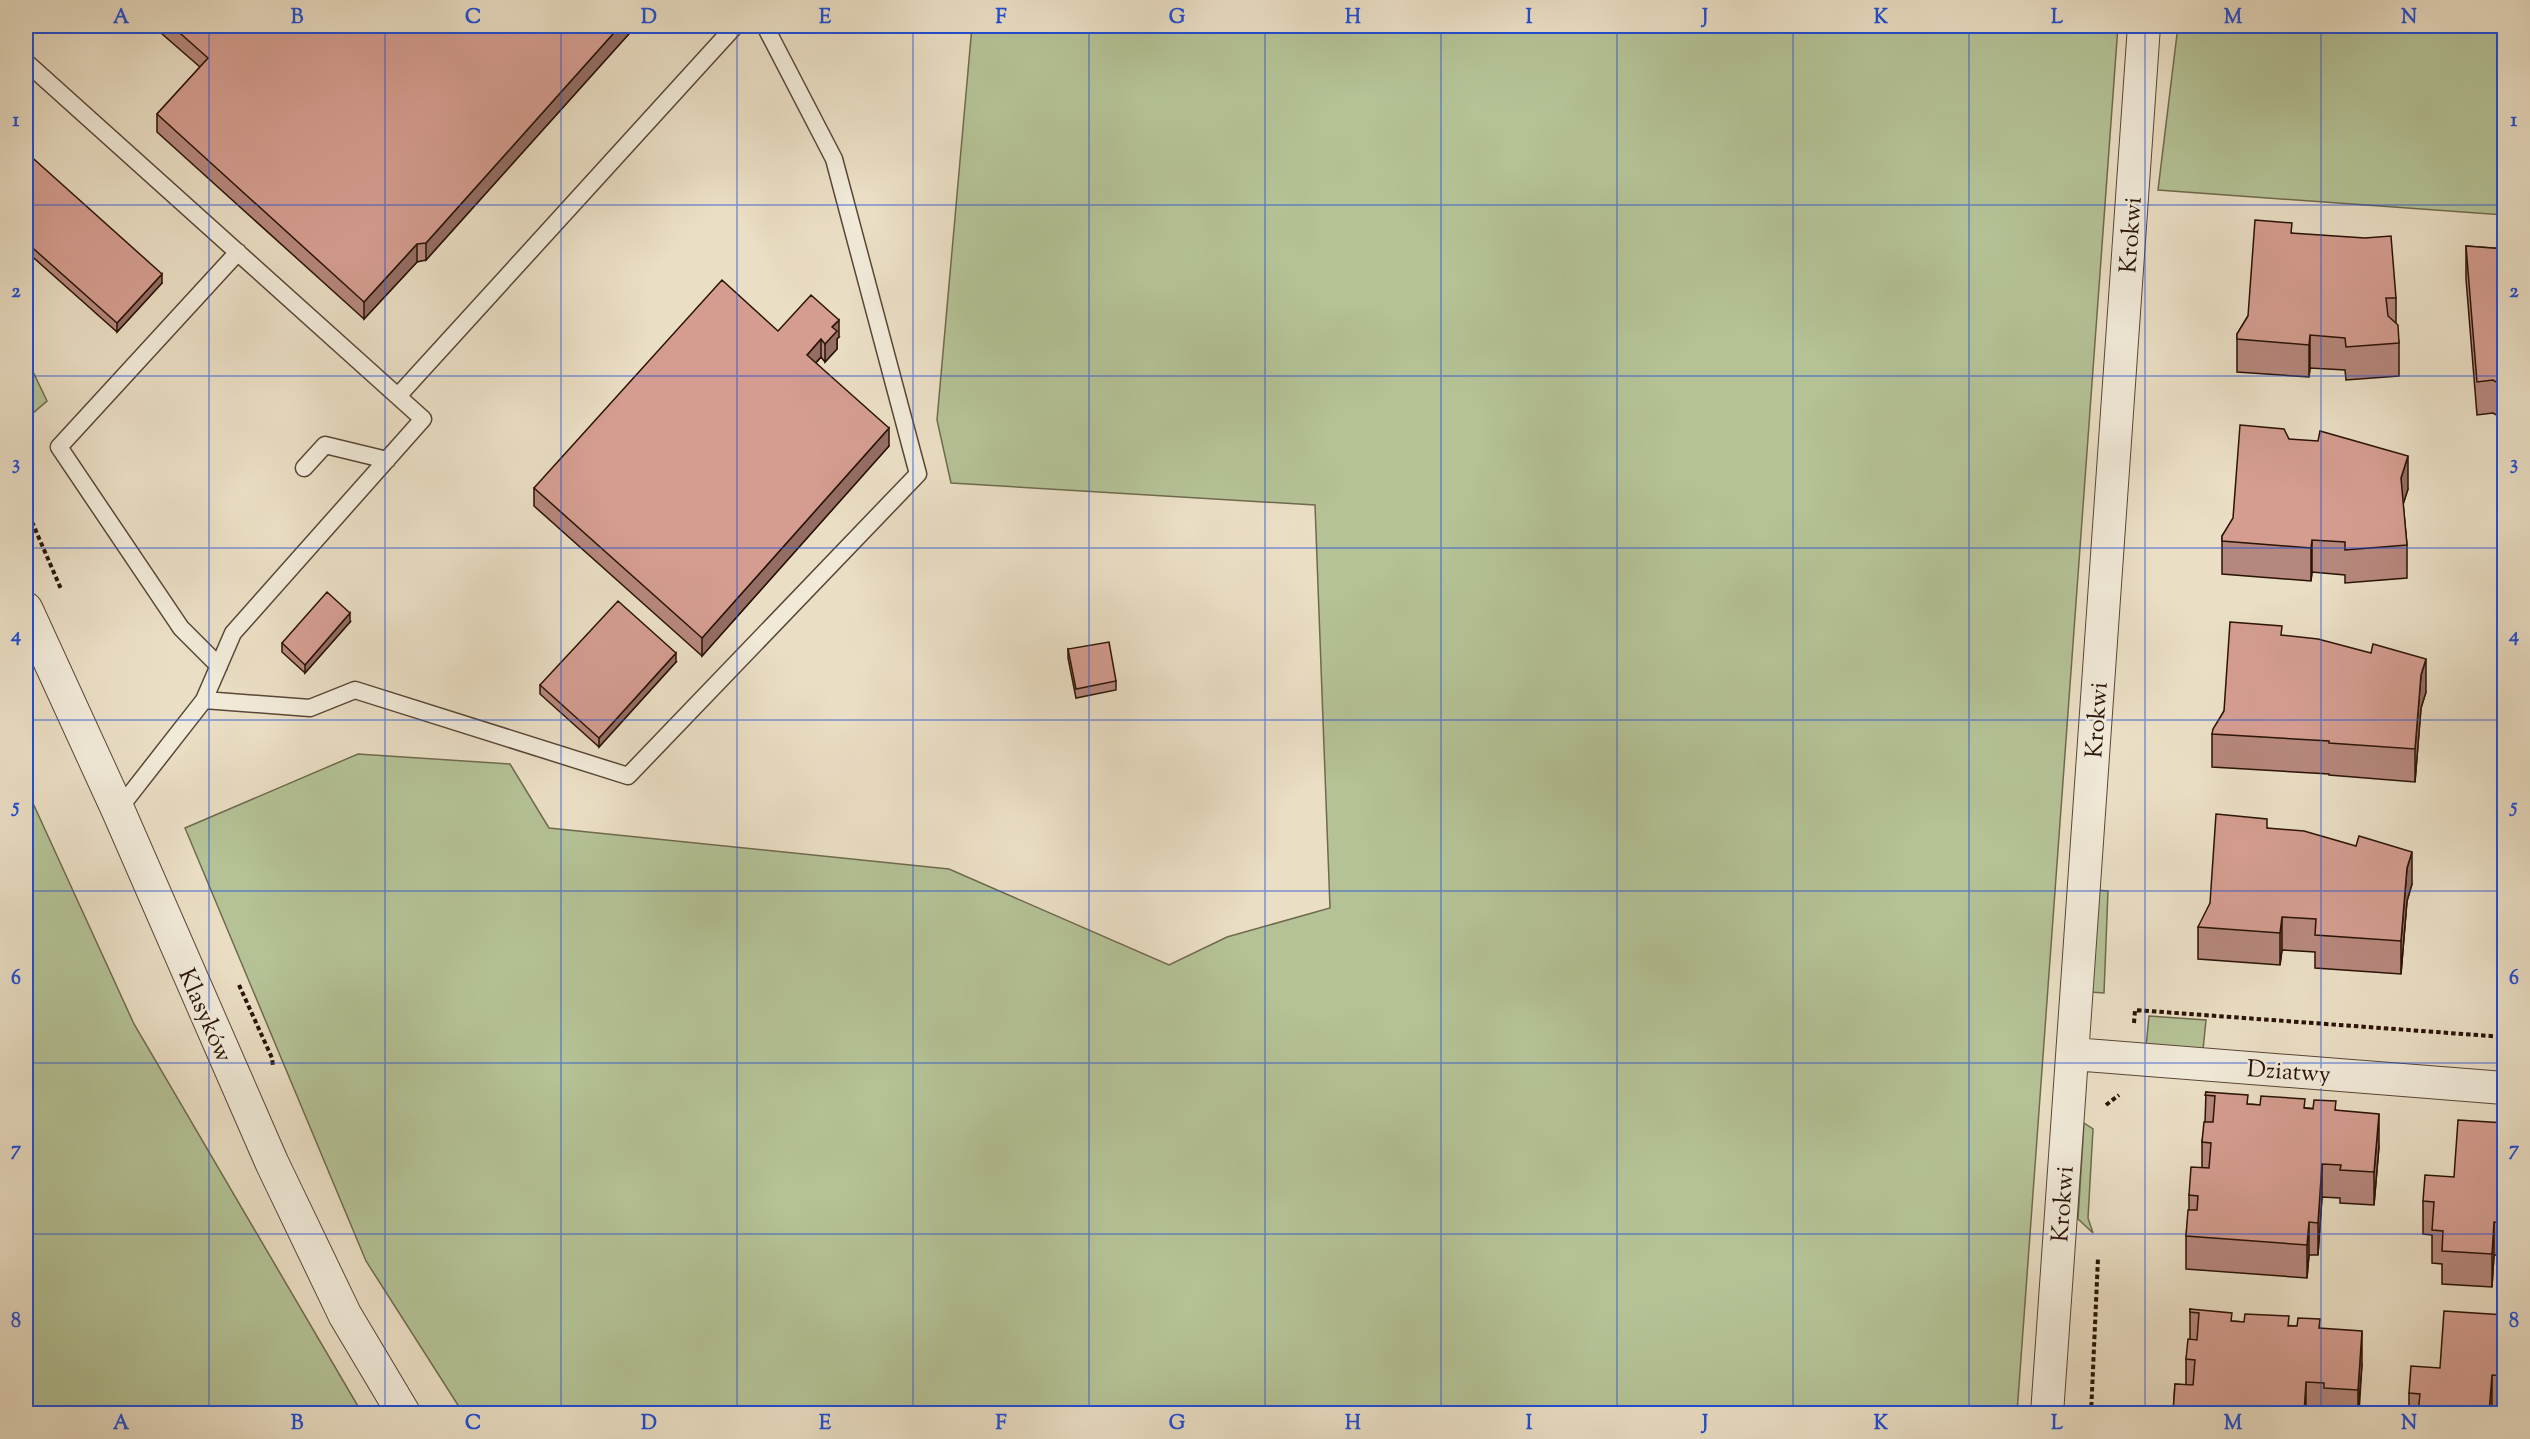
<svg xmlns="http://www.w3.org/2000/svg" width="2530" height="1439" font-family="'Sorts Mill Goudy',serif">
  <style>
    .green { fill: #b4c296; stroke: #6f6a4e; stroke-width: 1.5 }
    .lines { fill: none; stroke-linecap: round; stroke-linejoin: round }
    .service-casing { stroke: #5a4636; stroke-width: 19 }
    .minor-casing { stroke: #5a4636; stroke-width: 34 }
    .tertiary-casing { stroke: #5a4636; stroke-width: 35 }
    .path { stroke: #2a1307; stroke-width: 4; stroke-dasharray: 4.5 3; stroke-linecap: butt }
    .service { stroke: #f1ead9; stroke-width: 16 }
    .minor { stroke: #f1ead9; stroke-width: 32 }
    .tertiary { stroke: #f1ead9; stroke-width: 33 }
    .wall { fill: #b6877c; stroke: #2a1307; stroke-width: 1.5 }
    .shaded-wall { fill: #946e65; stroke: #2a1307; stroke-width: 1.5 }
    .building { fill: #d49d90; stroke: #2a1307; stroke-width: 1.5 }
    .grid { fill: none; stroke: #1d4ed8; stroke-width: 1.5; stroke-opacity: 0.55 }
    .labels { text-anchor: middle; stroke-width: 5; stroke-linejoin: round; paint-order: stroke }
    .street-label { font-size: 24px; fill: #2a1307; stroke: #f1ead9 }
    .neatline { fill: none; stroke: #1d4ed8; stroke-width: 2 }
    .grid-label { font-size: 20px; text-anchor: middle; font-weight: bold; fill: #1d4ed8 }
  </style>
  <rect width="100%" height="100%" fill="#eadec4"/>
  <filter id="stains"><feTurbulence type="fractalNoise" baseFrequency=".00333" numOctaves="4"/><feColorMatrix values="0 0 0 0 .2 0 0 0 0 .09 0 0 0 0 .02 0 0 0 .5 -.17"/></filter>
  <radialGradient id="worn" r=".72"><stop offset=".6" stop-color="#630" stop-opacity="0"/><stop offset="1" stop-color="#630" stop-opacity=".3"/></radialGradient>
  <!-- green -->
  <path class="green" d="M 972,26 L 2118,26 L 2017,1413 L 463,1413 L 366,1261 L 185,828 L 358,754 L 510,764 L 549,828 L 949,869 L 1169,965 L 1227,937 L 1330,908 L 1315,505 L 951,483 L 937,420 Z
    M 2178,26 L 2504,26 L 2504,215 L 2158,190 Z
    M 26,357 L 47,401 L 26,419 Z
    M 26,788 L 134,1024 L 362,1413 L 26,1413 Z
    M 2096,890 L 2108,891 L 2104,993 L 2090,992 Z
    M 2149,1016 L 2206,1020 L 2203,1050 L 2146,1047 Z
    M 2084,1123 L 2093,1129 L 2088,1218 L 2093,1233 L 2078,1219 Z"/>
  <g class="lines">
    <!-- service casing -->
    <g class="service-casing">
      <path id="service" d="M 26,62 L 423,419 L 233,633 L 204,700 L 118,810
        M 398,396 L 735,26
        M 304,468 L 325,445 L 387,460
        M 219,666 L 181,628 L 59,447 L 238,252
        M 204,700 L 310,708 L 355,690 L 628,776 L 918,474 L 834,159 L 765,26"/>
    </g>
    <!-- minor casing -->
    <g class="minor-casing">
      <path id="minor" d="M 2073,1054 L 2504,1088
        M 2047,1414 L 2144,26"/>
    </g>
    <!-- tertiary casing -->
    <g class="tertiary-casing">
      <path id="tertiary" d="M 26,609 L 118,810 L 272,1163 L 345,1315 L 404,1414"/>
    </g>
    <!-- path -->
    <path class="path" d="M 26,508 L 61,589
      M 239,985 L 272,1058 L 273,1066
      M 2134,1023 L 2135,1010 L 2504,1037
      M 2106,1105 L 2119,1095
      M 2091,1414 L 2098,1258"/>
    <!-- service -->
    <use href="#service" class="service"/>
    <!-- minor -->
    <use href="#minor" class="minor"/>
    <!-- tertiary -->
    <use href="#tertiary" class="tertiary"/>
  </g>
  <!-- wall -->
  <path class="wall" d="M 39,26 L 53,26 L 47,32 Z
    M 153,26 L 636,26 L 426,260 L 417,262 L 364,319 L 157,132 L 157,114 L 200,67 Z
    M 26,152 L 162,283 L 117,332 L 26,251 Z
    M 2292,233 L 2396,298 L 2396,323 L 2399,343 L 2399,376 L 2346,380 L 2345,370 L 2310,368 L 2309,377 L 2237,372 L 2237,334 L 2248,316 Z
    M 2466,246 L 2505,249 L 2505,420 L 2493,413 L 2477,415 L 2466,279 Z
    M 778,331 L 839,337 L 837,339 L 837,349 L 825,362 L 821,357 L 816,363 L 889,446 L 702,656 L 534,506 L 534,488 Z
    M 2289,439 L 2408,489 L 2403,504 L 2407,545 L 2407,578 L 2345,583 L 2345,575 L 2312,572 L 2311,581 L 2222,574 L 2222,536 Z
    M 350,622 L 305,673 L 282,652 L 282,643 Z
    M 2282,636 L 2426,692 L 2421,708 L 2415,782 L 2329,775 L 2329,774 L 2212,767 L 2212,734 L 2224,711 Z
    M 1068,649 L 1116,681 L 1116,690 L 1076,698 L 1068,658 Z
    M 676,662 L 599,747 L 540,694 L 540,685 Z
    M 2267,828 L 2412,884 L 2407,901 L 2401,974 L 2315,968 L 2315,952 L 2282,950 L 2280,965 L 2198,959 L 2198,927 Z
    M 2505,932 L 2505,982 L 2498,982 L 2498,949 Z
    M 2206,1092 L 2248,1104 L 2336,1110 L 2379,1146 L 2374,1205 L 2340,1203 L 2340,1198 L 2322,1197 L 2318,1255 L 2309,1255 L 2307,1278 L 2186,1269 L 2186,1236 L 2189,1210 L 2189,1195 L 2202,1167 L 2202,1142 L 2205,1122 Z
    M 2505,1123 L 2505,1242 L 2503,1255 L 2494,1255 L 2492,1287 L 2442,1284 L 2442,1264 L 2432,1263 L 2432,1235 L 2423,1234 L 2423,1201 L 2454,1177 Z
    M 2190,1309 L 2232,1321 L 2320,1328 L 2362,1364 L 2359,1413 L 2173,1413 L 2175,1384 L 2186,1385 L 2186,1359 L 2190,1339 Z
    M 2505,1315 L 2505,1409 L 2492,1408 L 2492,1413 L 2409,1413 L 2409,1393 Z"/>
  <!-- shaded-wall -->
  <path class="shaded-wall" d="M 47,26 L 53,26 L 47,32 Z
    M 620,26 L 636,26 L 426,260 L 426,243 Z
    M 417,244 L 417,262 L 364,319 L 364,302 Z
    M 162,274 L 162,283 L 117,332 L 117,323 Z
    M 839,320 L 839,337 L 837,339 L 837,349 L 825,362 L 825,344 L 832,327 Z
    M 2310,335 L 2310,368 L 2309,377 L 2309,345 Z
    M 821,339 L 821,357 L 807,372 L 807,355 Z
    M 889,428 L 889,446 L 702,656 L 702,638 Z
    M 2408,456 L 2408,489 L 2401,511 L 2401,478 Z
    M 2312,540 L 2312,572 L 2311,581 L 2311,548 Z
    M 350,613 L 350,622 L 305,673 L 305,665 Z
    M 676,653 L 676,662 L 599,747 L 599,738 Z
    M 2426,659 L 2426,692 L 2421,708 L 2415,782 L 2415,749 L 2421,675 Z
    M 2412,852 L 2412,884 L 2407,901 L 2401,974 L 2401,941 L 2407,868 Z
    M 2282,917 L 2282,950 L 2280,965 L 2280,933 Z
    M 2379,1114 L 2379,1146 L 2374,1205 L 2374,1172 Z
    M 2322,1164 L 2322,1197 L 2318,1255 L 2318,1223 Z
    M 2505,1209 L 2505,1242 L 2503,1255 L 2503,1223 Z
    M 2309,1222 L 2309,1255 L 2307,1278 L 2307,1245 Z
    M 2494,1222 L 2494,1255 L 2492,1287 L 2492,1254 Z
    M 2362,1331 L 2362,1364 L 2358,1413 L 2358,1390 Z
    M 2492,1375 L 2492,1413 L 2489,1413 Z
    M 2306,1382 L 2306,1413 L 2304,1413 Z"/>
  <!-- building -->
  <path class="building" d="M 172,26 L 620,26 L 426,243 L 417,244 L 364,302 L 157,114 L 208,58 Z
    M 26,152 L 162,274 L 117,323 L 26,242 Z
    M 2255,220 L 2292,223 L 2291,233 L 2365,238 L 2391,236 L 2396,298 L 2386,298 L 2388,316 L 2398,325 L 2399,343 L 2346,347 L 2345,338 L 2310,335 L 2309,345 L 2237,339 L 2237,334 L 2248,316 Z
    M 2466,246 L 2505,249 L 2505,387 L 2493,380 L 2477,382 Z
    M 722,280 L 778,331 L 811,295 L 839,320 L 832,327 L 837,331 L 825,344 L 821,339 L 807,355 L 889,428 L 702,638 L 534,488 Z
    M 2240,425 L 2284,429 L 2289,439 L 2318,441 L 2320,431 L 2408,456 L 2401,478 L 2407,545 L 2345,550 L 2345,542 L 2312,540 L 2311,548 L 2222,541 L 2222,536 L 2233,518 Z
    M 327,592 L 350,613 L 305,665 L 282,643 Z
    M 618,601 L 676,653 L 599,738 L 540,685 Z
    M 2230,622 L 2282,626 L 2281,635 L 2318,639 L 2371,653 L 2373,644 L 2426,659 L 2421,675 L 2415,749 L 2329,743 L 2329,741 L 2212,734 L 2213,729 L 2224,711 Z
    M 1109,642 L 1116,681 L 1076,689 L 1068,649 Z
    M 2216,814 L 2267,819 L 2267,828 L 2304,831 L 2356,846 L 2359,836 L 2412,852 L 2407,868 L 2401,941 L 2315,935 L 2316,919 L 2282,917 L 2280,933 L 2198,927 L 2210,903 Z
    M 2505,932 L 2505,949 L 2498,949 L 2499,942 Z
    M 2206,1092 L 2248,1095 L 2247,1104 L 2260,1105 L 2261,1096 L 2305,1099 L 2304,1108 L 2313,1109 L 2314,1100 L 2336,1101 L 2335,1110 L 2379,1114 L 2374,1172 L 2340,1170 L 2341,1165 L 2322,1164 L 2318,1223 L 2309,1222 L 2307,1245 L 2186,1236 L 2188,1210 L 2197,1210 L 2198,1196 L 2189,1195 L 2191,1167 L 2209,1168 L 2211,1143 L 2202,1142 L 2204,1122 L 2213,1122 L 2215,1096 L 2205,1095 Z
    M 2458,1120 L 2505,1123 L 2505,1209 L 2503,1223 L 2494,1222 L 2492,1254 L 2442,1251 L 2443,1231 L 2432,1230 L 2434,1202 L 2423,1201 L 2425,1175 L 2454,1177 Z
    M 2190,1309 L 2232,1313 L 2231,1321 L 2244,1322 L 2245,1314 L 2289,1316 L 2288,1326 L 2297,1326 L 2298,1318 L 2320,1319 L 2319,1328 L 2362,1331 L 2358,1390 L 2324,1388 L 2324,1383 L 2306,1382 L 2304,1413 L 2173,1413 L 2175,1384 L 2193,1385 L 2195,1360 L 2186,1359 L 2188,1339 L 2197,1340 L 2199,1313 L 2190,1312 Z
    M 2444,1311 L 2505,1315 L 2505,1376 L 2492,1375 L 2489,1413 L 2418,1413 L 2420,1394 L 2409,1393 L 2411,1366 L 2440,1368 Z"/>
  <!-- grid -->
  <path class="grid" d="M 209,26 L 209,1414M 385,26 L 385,1414M 561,26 L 561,1414M 737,26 L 737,1414M 913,26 L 913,1414M 1089,26 L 1089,1414M 1265,26 L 1265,1414M 1441,26 L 1441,1414M 1617,26 L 1617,1414M 1793,26 L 1793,1414M 1969,26 L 1969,1414M 2145,26 L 2145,1414M 2321,26 L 2321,1414M 26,205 L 2504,205M 26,376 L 2504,376M 26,548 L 2504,548M 26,720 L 2504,720M 26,891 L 2504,891M 26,1063 L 2504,1063M 26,1234 L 2504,1234"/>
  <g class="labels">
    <!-- street labels -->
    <g class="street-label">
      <text transform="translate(2130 235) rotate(-86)" y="8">Krokwi</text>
      <text transform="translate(2096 720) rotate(-86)" y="8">Krokwi</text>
      <text transform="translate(206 1015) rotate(66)" y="8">Klasyków</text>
      <text transform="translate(2289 1071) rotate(4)" y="8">Dziatwy</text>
      <text transform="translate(2062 1204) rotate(-86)" y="8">Krokwi</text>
    </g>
  </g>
  <!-- margin -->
  <rect width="2530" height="1439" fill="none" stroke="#eadec4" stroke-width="66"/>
  <rect x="33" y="33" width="2464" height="1373" class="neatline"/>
  <g class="grid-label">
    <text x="121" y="23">A</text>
    <text x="297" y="23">B</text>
    <text x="473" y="23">C</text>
    <text x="649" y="23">D</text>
    <text x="825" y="23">E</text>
    <text x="1001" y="23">F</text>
    <text x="1177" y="23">G</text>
    <text x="1353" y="23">H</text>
    <text x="1529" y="23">I</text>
    <text x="1705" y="23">J</text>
    <text x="1881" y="23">K</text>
    <text x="2057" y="23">L</text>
    <text x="2233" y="23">M</text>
    <text x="2409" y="23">N</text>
    <text x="16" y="126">1</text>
    <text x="2514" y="126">1</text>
    <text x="16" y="297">2</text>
    <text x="2514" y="297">2</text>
    <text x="16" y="469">3</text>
    <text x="2514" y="469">3</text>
    <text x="16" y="641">4</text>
    <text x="2514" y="641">4</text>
    <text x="16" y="812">5</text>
    <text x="2514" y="812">5</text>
    <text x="16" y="984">6</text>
    <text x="2514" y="984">6</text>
    <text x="16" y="1155">7</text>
    <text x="2514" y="1155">7</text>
    <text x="16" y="1327">8</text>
    <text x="2514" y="1327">8</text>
    <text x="121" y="1429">A</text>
    <text x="297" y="1429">B</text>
    <text x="473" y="1429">C</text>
    <text x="649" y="1429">D</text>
    <text x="825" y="1429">E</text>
    <text x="1001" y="1429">F</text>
    <text x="1177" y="1429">G</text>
    <text x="1353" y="1429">H</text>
    <text x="1529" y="1429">I</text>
    <text x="1705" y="1429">J</text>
    <text x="1881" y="1429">K</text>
    <text x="2057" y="1429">L</text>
    <text x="2233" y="1429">M</text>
    <text x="2409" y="1429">N</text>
  </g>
  <rect width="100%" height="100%" filter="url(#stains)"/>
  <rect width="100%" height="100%" fill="url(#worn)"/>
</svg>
